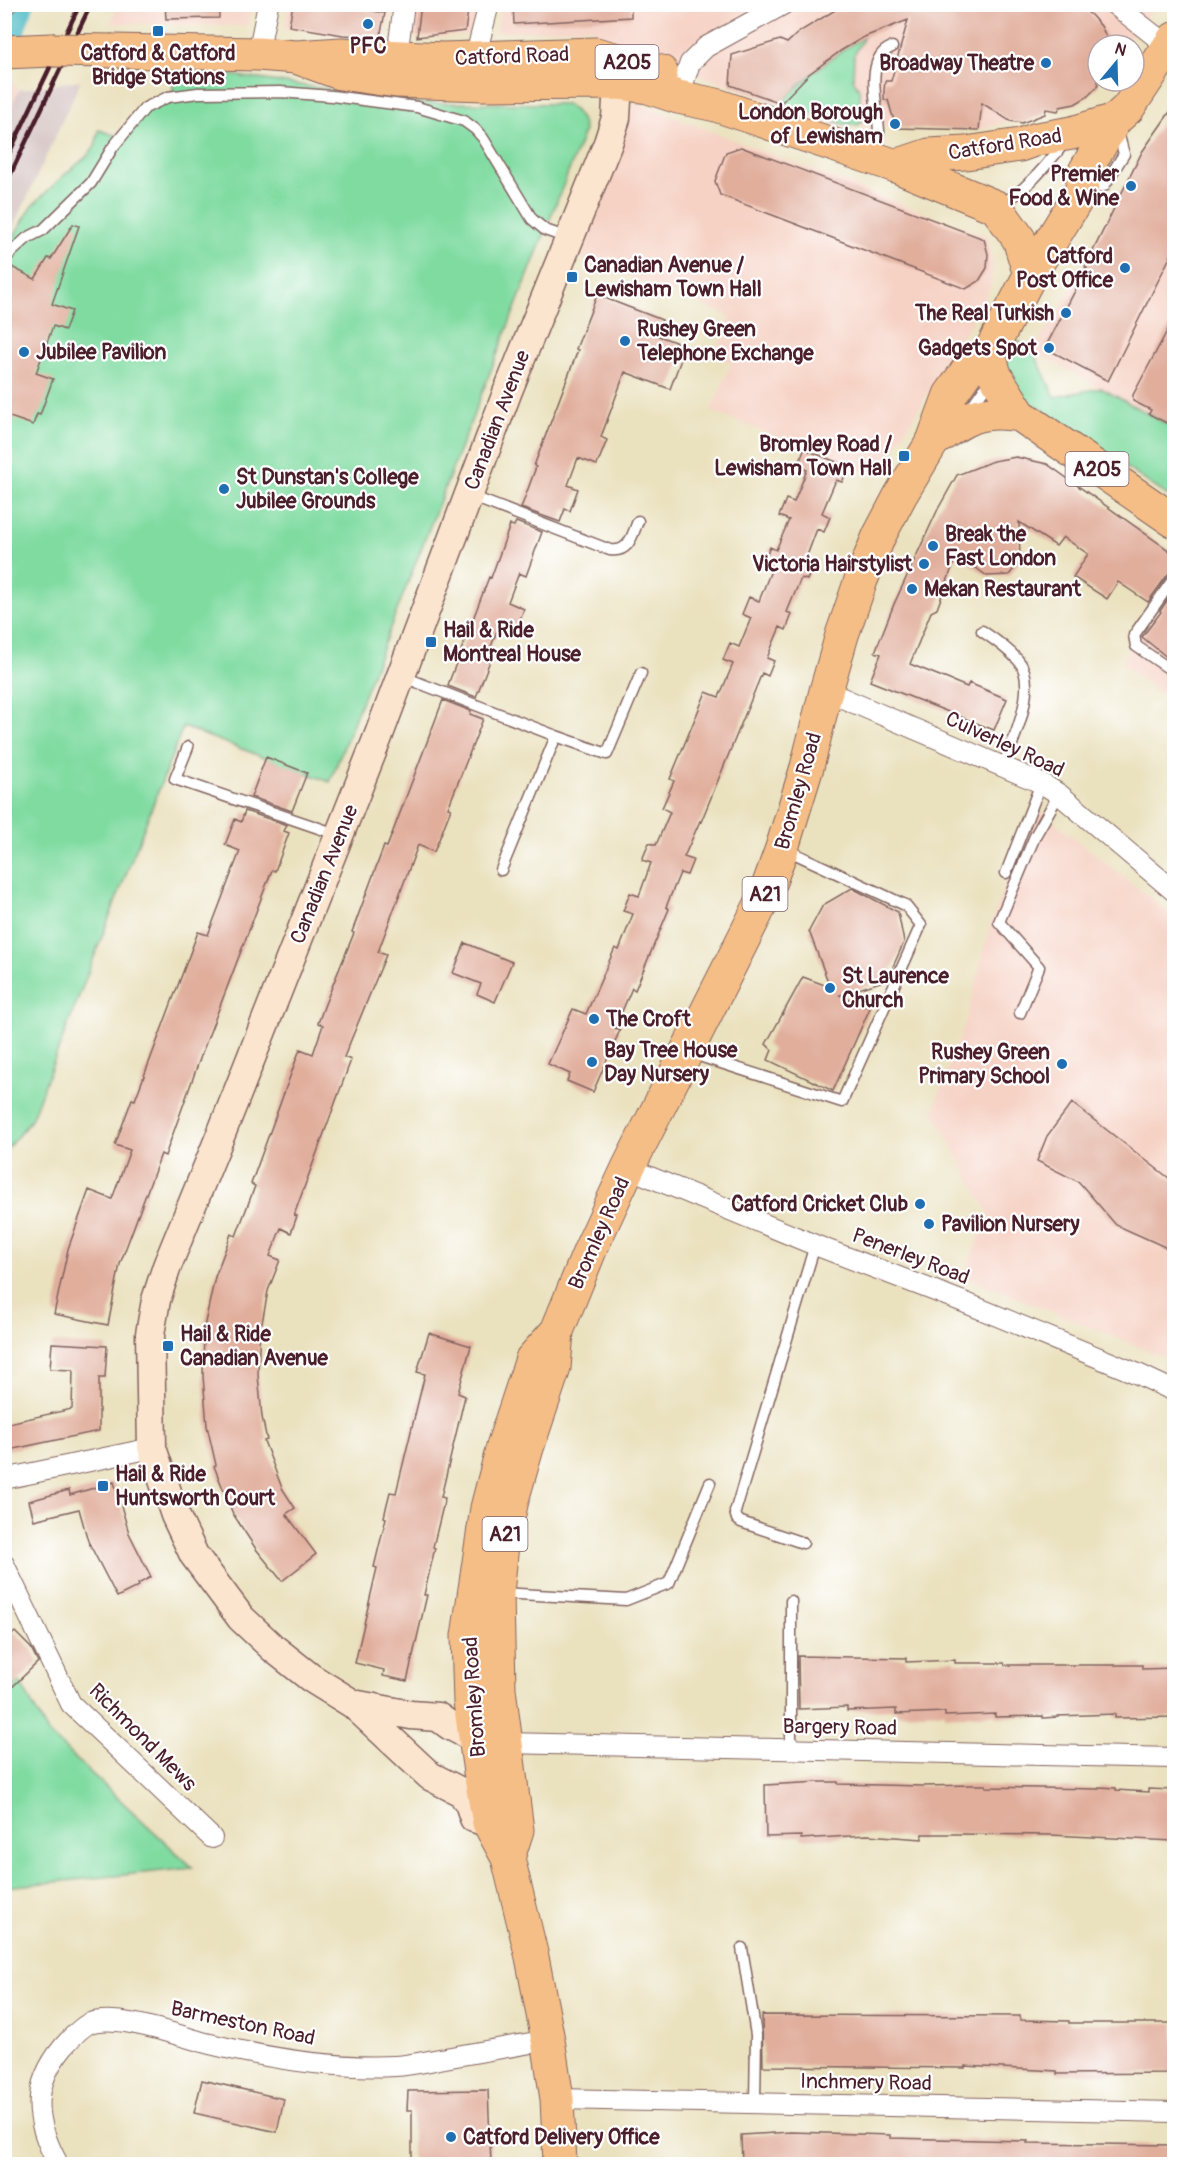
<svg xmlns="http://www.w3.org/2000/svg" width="1179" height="2169" font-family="Pangolin,sans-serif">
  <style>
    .built { fill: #f6d2c4 }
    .industrial { fill: #d1bfbe }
    .green { fill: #80dba1; stroke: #657d66; stroke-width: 1.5 }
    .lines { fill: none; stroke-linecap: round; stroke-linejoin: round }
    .river { stroke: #49b8c3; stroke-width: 34 }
    .building { fill: #e1ae9c }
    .lane-casing { stroke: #82635e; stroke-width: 13 }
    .street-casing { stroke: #82635e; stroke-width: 22 }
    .secondary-casing { stroke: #82635e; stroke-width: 31 }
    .highway-casing { stroke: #82635e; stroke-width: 35 }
    .lane { stroke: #fff; stroke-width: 10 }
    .street { stroke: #fff; stroke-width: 20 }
    .secondary { stroke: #fbe5cf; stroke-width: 28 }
    .highway { stroke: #f6be87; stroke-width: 33 }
    .rail { stroke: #4a1f2b; stroke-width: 4.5 }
    .highway-bridge-casing { stroke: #82635e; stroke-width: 35; stroke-linecap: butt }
    .highway-bridge { stroke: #f6be87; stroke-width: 33 }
    .poi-dot { fill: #1f6fb2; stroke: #fff; stroke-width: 2 }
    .labels { text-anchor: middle; stroke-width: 4.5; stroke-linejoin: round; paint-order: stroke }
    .shield { fill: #fff; stroke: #80626b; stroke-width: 1.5 }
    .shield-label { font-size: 20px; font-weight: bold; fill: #4a1f2b }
    .poi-label { font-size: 21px; font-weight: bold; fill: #4a1f2b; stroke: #fff; text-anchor: start }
    .street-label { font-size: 21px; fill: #4a1f2b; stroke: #fff }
  </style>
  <rect width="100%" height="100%" fill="#fff"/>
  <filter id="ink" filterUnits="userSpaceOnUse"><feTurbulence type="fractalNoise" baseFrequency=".0167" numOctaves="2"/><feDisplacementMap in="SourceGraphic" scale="12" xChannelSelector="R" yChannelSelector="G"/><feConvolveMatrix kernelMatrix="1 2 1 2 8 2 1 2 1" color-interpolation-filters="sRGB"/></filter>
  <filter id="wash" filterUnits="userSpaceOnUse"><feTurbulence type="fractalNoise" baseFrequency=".008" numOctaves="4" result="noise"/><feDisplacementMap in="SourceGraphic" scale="24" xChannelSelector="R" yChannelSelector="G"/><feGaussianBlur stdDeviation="1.35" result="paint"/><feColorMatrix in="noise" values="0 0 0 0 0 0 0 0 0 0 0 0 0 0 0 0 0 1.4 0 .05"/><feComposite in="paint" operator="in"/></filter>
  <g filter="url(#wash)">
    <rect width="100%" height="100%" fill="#eae1be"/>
    <!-- built -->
    <path class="built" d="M 502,4 L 1156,5 L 1124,45 L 1098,45 L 1098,81 L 1093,89 L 1056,107 L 986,128 L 830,125 L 599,36 L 591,27 L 496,33 Z
      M 120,5 L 252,5 L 248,26 L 109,23 Z
      M 287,5 L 392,5 L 385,43 L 284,28 Z
      M 417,5 L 480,5 L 476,34 L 412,39 Z
      M 10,79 L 19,90 L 5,122 L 5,80 Z
      M 1174,99 L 1174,428 L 1033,351 L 1074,284 L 1117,197 L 1165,112 Z
      M 634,102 L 988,237 L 993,263 L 991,286 L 975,316 L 877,477 L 711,411 L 731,363 L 714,356 L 730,316 L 582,258 Z
      M 1174,590 L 1174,704 L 1120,662 Z
      M 1034,806 L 1174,917 L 1174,1361 L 963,1276 L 989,1214 L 933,1111 L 967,1017 L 991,923 Z"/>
    <!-- industrial -->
    <path class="industrial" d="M 81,80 L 5,246 L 5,122 L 19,90 Z"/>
    <!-- green -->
    <path class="green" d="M 864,37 L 854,55 L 853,79 L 859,89 L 862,121 L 858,125 L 843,124 L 781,103 C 807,76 831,56 864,37 Z
      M 207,73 L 231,75 L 422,103 L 566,104 C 576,110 584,120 584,132 L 330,782 L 183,727 L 31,1120 L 6,1150 L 5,1158 L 5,251 L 32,206 L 62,177 L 87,156 L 95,146 L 99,130 L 117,136 L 173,91 L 173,79 Z
      M 1018,341 L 1033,351 L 1055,397 L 1101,388 L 1174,428 L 1174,500 L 1014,391 L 1005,364 Z
      M 20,1682 L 48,1733 L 193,1868 L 5,1887 L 5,1698 Z"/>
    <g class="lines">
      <!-- river -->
      <path class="river" d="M 4,51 L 10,22 L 17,4"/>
    </g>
    <g id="blocks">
      <!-- building -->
      <path class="building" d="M 165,4 L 219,4 L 219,18 L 166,19 Z
        M 293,4 L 334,4 L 385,13 L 380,37 L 343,35 L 289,26 Z
        M 421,4 L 469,4 L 465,31 L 417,37 Z
        M 513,4 L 631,4 L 631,17 L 514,24 Z
        M 845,4 L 1076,4 L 1091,15 L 1101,26 L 1110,45 L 1098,45 L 1098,86 L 1087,97 L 1075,104 L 1060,107 L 1058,111 L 1046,109 L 1045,114 L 1022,123 L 1010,121 L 982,103 L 979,130 L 896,128 L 888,100 L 884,100 L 884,91 L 885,81 L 891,81 L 908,20 L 864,37 L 842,50 L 809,74 L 781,103 L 730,85 L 732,55 L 780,40 L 787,43 L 799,32 Z
        M 1174,106 L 1174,249 L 1108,381 L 1045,348 L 1087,268 L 1085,267 L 1142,152 Z
        M 741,147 L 984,239 L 988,254 L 987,268 L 979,281 L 966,289 L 720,195 L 715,181 L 726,152 Z
        M 73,224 L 79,226 L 52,304 L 72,311 L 65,330 L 53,326 L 36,373 L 53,379 L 40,415 L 37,414 L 33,425 L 4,415 L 4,266 L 8,265 L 35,279 L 48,258 L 51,259 Z
        M 597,295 L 662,320 L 656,335 L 686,346 L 670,389 L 625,372 L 601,437 L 607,440 L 597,465 L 578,458 L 568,485 L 578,489 L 570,511 L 565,509 L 560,522 L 521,508 L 536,467 L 534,466 L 578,350 L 576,349 Z
        M 1174,318 L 1174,427 L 1149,414 L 1151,410 L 1133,401 L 1133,395 Z
        M 804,449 L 849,467 L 842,482 L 836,480 L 822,513 L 830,517 L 824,532 L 817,529 L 805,561 L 813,565 L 807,580 L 801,578 L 787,612 L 792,614 L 786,630 L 780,627 L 767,658 L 774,661 L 768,676 L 762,673 L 701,822 L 700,821 L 684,857 L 693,860 L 687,875 L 680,873 L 666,907 L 669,909 L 635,990 L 632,988 L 615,1028 L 620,1030 L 593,1092 L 567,1081 L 570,1074 L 548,1064 L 573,1009 L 586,1014 L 615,948 L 619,950 L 633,914 L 623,911 L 630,893 L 639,896 L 651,863 L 642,860 L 649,843 L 656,845 L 670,812 L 662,808 L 674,781 L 670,779 L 706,692 L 719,697 L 733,664 L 723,660 L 730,643 L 739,647 L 751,618 L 742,614 L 749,597 L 759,601 L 772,568 L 763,564 L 770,547 L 776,550 L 789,520 L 779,516 L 786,499 L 794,502 L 807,470 L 798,467 Z
        M 1016,457 L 1047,464 L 1174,554 L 1174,571 L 1168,574 L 1148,602 L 1118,582 L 1107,599 L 1073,577 L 1088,554 L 1063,537 L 1056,546 L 1019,522 L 1020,561 L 1009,575 L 987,576 L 957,554 L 937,609 L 931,612 L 910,664 L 967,687 L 969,683 L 1007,699 L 994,730 L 870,681 L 881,654 L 875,652 L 894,604 L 938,509 L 957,475 L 993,461 Z
        M 516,522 L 542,532 L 526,576 L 519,573 L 508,602 L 524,609 L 517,627 L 501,620 L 489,652 L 493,653 L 476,697 L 448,686 L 449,682 L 489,577 L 491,578 L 510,525 L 514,526 Z
        M 1174,590 L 1174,663 L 1142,637 L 1161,612 L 1160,611 Z
        M 443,700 L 471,711 L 470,714 L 483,719 L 448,808 L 451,809 L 434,852 L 418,845 L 378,952 L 386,955 L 344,1057 L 351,1060 L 294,1215 L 297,1216 L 291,1233 L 281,1228 L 270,1256 L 280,1260 L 268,1291 L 262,1323 L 260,1323 L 258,1375 L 262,1417 L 267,1440 L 264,1441 L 282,1488 L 295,1508 L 286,1514 L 316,1554 L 282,1581 L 256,1549 L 233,1514 L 214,1466 L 216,1465 L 207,1426 L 203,1376 L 204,1327 L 215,1277 L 231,1234 L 236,1236 L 255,1186 L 251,1184 L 300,1049 L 313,1054 L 323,1025 L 318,1023 L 325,1004 L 354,933 L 352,932 L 384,846 L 387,847 Z
        M 266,757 L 307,773 L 292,811 L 251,797 Z
        M 245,811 L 287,825 L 284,831 L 289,833 L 275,871 L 272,870 L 202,1053 L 165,1156 L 161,1154 L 120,1264 L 108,1325 L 54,1314 L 68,1249 L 89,1190 L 112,1199 L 130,1150 L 115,1145 L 132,1099 L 135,1100 L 198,932 L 208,935 L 240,851 L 225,845 L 235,819 L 241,822 Z
        M 852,888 L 898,912 L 904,942 L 887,980 L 840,995 L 870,1008 L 833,1091 L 768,1060 L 772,1050 L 766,1044 L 803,977 L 830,987 L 809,931 L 823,905 Z
        M 465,943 L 512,962 L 495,1002 L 477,994 L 481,984 L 453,973 Z
        M 1072,1103 L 1174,1182 L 1174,1251 L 1116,1225 L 1079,1182 L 1037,1161 L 1047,1136 Z
        M 429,1333 L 471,1346 L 458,1393 L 465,1396 L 441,1497 L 445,1498 L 433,1547 L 435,1548 L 424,1595 L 427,1595 L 407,1681 L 383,1676 L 384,1670 L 355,1663 L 377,1568 L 374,1567 L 386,1518 L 384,1517 L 387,1504 L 390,1492 L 396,1493 L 425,1374 L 417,1372 Z
        M 52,1343 L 107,1346 L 105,1378 L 99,1378 L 99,1431 L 4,1451 L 4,1424 L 72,1409 L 73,1370 L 50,1369 Z
        M 114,1482 L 129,1533 L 151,1577 L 138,1584 L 139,1586 L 117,1597 L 88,1541 L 79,1509 L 34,1520 L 29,1501 L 69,1490 L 70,1495 Z
        M 15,1632 L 31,1648 L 38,1662 L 4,1695 L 4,1642 Z
        M 798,1656 L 906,1658 L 906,1662 L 955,1660 L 955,1663 L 1004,1663 L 1005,1665 L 1142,1665 L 1142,1669 L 1174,1668 L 1174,1717 L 1115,1718 L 1115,1714 L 1058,1716 L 1058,1717 L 1043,1718 L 1043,1716 L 995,1717 L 995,1714 L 945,1716 L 945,1712 L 896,1714 L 896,1709 L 847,1711 L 847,1707 L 799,1709 Z
        M 820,1782 L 838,1782 L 838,1784 L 923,1786 L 971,1785 L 986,1785 L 986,1787 L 1099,1789 L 1099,1787 L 1116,1788 L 1116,1790 L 1148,1792 L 1148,1789 L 1174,1790 L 1174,1841 L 1051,1835 L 955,1834 L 922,1834 L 922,1839 L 867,1835 L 801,1839 L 801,1836 L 766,1837 L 765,1785 Z
        M 762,2015 L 1020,2016 L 1020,2020 L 1069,2021 L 1069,2023 L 1174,2023 L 1174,2073 L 1057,2074 L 1057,2071 L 965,2066 L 965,2068 L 763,2066 Z
        M 202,2080 L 284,2099 L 277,2132 L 194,2113 Z
        M 488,2090 L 491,2164 L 412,2164 L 412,2110 L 407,2110 L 408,2091 Z
        M 791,2132 L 890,2135 L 890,2138 L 1028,2141 L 1027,2143 L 1173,2145 L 1173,2164 L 742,2164 L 741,2135 Z"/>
    </g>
  </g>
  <g filter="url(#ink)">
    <use href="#blocks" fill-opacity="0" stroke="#82635e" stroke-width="1.5"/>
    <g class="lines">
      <!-- lane casing -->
      <g class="lane-casing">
        <path id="lane" d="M 873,154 C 875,147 879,138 879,131 C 878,107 863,58 892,47
          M 1084,191 L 1104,186 L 1124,154 L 1117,129
          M 998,206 C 1025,192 1046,166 1065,142
          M 4,259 L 27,238 L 43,230 L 91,183 L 113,147 L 145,108 L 168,97 L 198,93 L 280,92 L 332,96 L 417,107 L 464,121 L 475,129 L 483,138 L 532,219 L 545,230 L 568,238
          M 969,410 L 988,383 L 988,378
          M 468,495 L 610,550 C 629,553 632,536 638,521
          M 1174,578 L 1134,635 L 1136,646 L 1174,672
          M 982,631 C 994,639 1008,649 1018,660 C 1039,684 1014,740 1003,766
          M 401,676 L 556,736 L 501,870
          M 556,736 L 607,754 L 641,673
          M 188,747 L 175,779 L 339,835
          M 1006,873 L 1041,783
          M 1020,1013 L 1039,967 L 999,922 L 1035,836 L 1059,794
          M 690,1053 L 842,1102 L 921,925 L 905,905 L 785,849
          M 803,1543 L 741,1522 L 737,1519 L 735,1512 L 815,1245
          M 500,1593 L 626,1600 L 669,1583 L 710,1483
          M 791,1750 L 791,1601
          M 742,1948 L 756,2035 L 755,2103"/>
      </g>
      <!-- street casing -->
      <g class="street-casing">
        <path id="street" d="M 1114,4 L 1169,47
          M 4,5 L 6,4
          M 258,54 L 268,4
          M 397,56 L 404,4
          M 473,66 L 489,4
          M 684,81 L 690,63 L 706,47 L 784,4
          M 826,691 L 1041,783 L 1059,794 L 1174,891
          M 628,1168 L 815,1245 L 961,1301 L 1138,1374 L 1174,1391
          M 4,1479 L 152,1448
          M 4,1564 L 71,1704 L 212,1838
          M 505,1743 L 1174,1758
          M 557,2099 L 1174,2112
          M 58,2164 C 35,2121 30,2087 63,2047 C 70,2039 81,2027 90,2023 C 118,2013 182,2037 210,2044 C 271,2059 333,2069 395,2066 C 412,2065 428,2061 445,2058 C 479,2052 514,2046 548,2040"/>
      </g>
      <!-- secondary casing -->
      <g class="secondary-casing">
        <path id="secondary" d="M 353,1704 L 411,1715 L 438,1717 L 449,1725 L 476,1739 L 493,1741
          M 489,1823 L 474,1818 L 469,1803 L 461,1792 L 430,1776 L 353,1704 L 311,1678 L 273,1648 L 241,1618 L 194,1555 L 175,1515 L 152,1448 L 150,1334 L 156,1300 L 167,1266 L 223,1129 L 378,737 L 507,393 L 608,143 L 616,118 L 618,83 L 600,71"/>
      </g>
      <!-- highway casing -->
      <g class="highway-casing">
        <path id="highway" d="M 113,51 L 258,54 L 296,57 L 341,54 L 443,59 L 596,54 L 661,72
          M 4,52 L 52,50
          M 296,57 L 340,73 L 396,81 L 483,84 L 618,83 L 648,87 L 678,97 L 716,105 L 896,166 L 996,207 L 1019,239 L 1030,275
          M 896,166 L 929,155 L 966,153 L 1020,145 L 1037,139 L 1072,133 L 1115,120
          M 989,354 L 995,375 L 1020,415 L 1174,521
          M 933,441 C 965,418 979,408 1020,415
          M 557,1331 L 532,1359 L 503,1446 L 487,1508 L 468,1636 L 470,1702 L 480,1772 L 489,1823 L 508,1858 L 532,1957 L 548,2040 L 557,2099 L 560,2164
          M 508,1858 L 517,1830 L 499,1689 L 497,1593 L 502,1545 L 512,1500 L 527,1448 L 554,1368 L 557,1331 L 590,1250 L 628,1168 L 764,898 L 782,848 L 807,767 L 826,691 L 842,635 L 861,580 L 879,536 L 900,496 L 933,441 L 950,395 L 969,368 L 989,354 L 1030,275 L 1081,192 L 1085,171 L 1115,120 L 1128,108 L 1174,39"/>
      </g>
      <!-- lane -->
      <use href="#lane" class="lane"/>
      <!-- street -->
      <use href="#street" class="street"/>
      <!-- secondary -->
      <use href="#secondary" class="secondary"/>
      <!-- highway -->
      <use href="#highway" class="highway"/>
      <!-- rail -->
      <path class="rail" d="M 4,164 L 80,4
        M 4,188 L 91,4"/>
      <!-- highway-bridge casing -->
      <g class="highway-bridge-casing">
        <path id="highway-bridge" d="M 52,50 L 113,51"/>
      </g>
      <!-- highway-bridge -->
      <use href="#highway-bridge" class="highway-bridge"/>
    </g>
  </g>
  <!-- markers -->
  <g class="poi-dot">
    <circle cx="368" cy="24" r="6"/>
    <rect x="152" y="25" width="12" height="12" rx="3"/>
    <circle cx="1046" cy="63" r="6"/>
    <circle cx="895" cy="124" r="6"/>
    <circle cx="1131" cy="186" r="6"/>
    <circle cx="1125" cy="268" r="6"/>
    <rect x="566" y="271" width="12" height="12" rx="3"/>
    <circle cx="1066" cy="313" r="6"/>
    <circle cx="625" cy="341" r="6"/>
    <circle cx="1049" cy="348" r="6"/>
    <circle cx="24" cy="352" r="6"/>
    <rect x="898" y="450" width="12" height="12" rx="3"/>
    <circle cx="224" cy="489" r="6"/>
    <circle cx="933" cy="546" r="6"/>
    <circle cx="924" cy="564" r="6"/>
    <circle cx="912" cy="589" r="6"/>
    <rect x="425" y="636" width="12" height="12" rx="3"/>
    <circle cx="830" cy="988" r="6"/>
    <circle cx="594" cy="1019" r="6"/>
    <circle cx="592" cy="1062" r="6"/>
    <circle cx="1062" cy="1064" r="6"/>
    <circle cx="920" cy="1204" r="6"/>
    <circle cx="929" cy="1224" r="6"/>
    <rect x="162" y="1340" width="12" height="12" rx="3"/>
    <rect x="97" y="1480" width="12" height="12" rx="3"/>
    <circle cx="451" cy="2137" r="6"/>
  </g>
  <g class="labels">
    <!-- shield labels -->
    <g class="shield">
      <rect x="595.5" y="45" width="63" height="34" rx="4.5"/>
      <rect x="1065.5" y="452" width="63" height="34" rx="4.5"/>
      <rect x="742.5" y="877" width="45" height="34" rx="4.5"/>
      <rect x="482.5" y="1517" width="45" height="34" rx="4.5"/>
    </g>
    <g class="shield-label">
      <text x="627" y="69">A205</text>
      <text x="1097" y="476">A205</text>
      <text x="765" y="901">A21</text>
      <text x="505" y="1541">A21</text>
    </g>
    <!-- poi labels -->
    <g class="poi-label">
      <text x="368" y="53" text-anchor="middle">PFC</text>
      <text x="158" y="60" text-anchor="middle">Catford &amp; Catford<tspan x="158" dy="24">Bridge Stations</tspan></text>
      <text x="1034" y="70" text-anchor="end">Broadway Theatre</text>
      <text x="883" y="119" text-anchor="end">London Borough<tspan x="883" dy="24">of Lewisham</tspan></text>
      <text x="1119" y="181" text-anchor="end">Premier<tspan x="1119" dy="24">Food &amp; Wine</tspan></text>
      <text x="1113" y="263" text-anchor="end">Catford<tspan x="1113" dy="24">Post Office</tspan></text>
      <text x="584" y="272">Canadian Avenue /<tspan x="584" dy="24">Lewisham Town Hall</tspan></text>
      <text x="1054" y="320" text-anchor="end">The Real Turkish</text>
      <text x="637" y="336">Rushey Green<tspan x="637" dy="24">Telephone Exchange</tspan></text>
      <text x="1037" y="355" text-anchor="end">Gadgets Spot</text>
      <text x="36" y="359">Jubilee Pavilion</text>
      <text x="892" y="451" text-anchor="end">Bromley Road /<tspan x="892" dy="24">Lewisham Town Hall</tspan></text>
      <text x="236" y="484">St Dunstan's College<tspan x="236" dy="24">Jubilee Grounds</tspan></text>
      <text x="945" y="541">Break the<tspan x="945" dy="24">Fast London</tspan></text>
      <text x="912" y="571" text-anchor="end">Victoria Hairstylist</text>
      <text x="924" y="596">Mekan Restaurant</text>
      <text x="443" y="637">Hail &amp; Ride<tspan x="443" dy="24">Montreal House</tspan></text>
      <text x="842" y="983">St Laurence<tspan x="842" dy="24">Church</tspan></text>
      <text x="606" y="1026">The Croft</text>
      <text x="604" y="1057">Bay Tree House<tspan x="604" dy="24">Day Nursery</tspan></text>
      <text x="1050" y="1059" text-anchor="end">Rushey Green<tspan x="1050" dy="24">Primary School</tspan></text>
      <text x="908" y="1211" text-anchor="end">Catford Cricket Club</text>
      <text x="941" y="1231">Pavilion Nursery</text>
      <text x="180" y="1341">Hail &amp; Ride<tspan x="180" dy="24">Canadian Avenue</tspan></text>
      <text x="115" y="1481">Hail &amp; Ride<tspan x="115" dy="24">Huntsworth Court</tspan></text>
      <text x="463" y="2144">Catford Delivery Office</text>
    </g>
    <!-- street labels -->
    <g class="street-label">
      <text transform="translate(512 56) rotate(-2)" y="7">Catford Road</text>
      <text transform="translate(1005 144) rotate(-9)" y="7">Catford Road</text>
      <text transform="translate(497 420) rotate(-69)" y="7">Canadian Avenue</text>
      <text transform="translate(1005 744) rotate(25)" y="7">Culverley Road</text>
      <text transform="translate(798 791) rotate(-74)" y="7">Bromley Road</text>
      <text transform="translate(324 874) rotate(-68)" y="7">Canadian Avenue</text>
      <text transform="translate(599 1233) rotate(-66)" y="7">Bromley Road</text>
      <text transform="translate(911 1256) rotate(21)" y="7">Penerley Road</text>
      <text transform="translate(474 1697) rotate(-94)" y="7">Bromley Road</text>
      <text transform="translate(840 1727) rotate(1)" y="7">Bargery Road</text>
      <text transform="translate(143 1737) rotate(45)" y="7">Richmond Mews</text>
      <text transform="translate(243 2023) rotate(12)" y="7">Barmeston Road</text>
      <text transform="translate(866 2082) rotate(1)" y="7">Inchmery Road</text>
    </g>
  </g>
  <!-- margin -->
  <rect width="1179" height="2169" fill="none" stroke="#fff" stroke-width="24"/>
  <!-- north arrow -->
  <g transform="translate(1116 63) rotate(19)"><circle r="28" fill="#ffffff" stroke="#b7a5aa" stroke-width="1.5"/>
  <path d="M0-4.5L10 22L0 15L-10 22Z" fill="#1f6fb2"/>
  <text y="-9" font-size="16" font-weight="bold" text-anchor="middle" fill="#4a1f2b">N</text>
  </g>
</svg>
